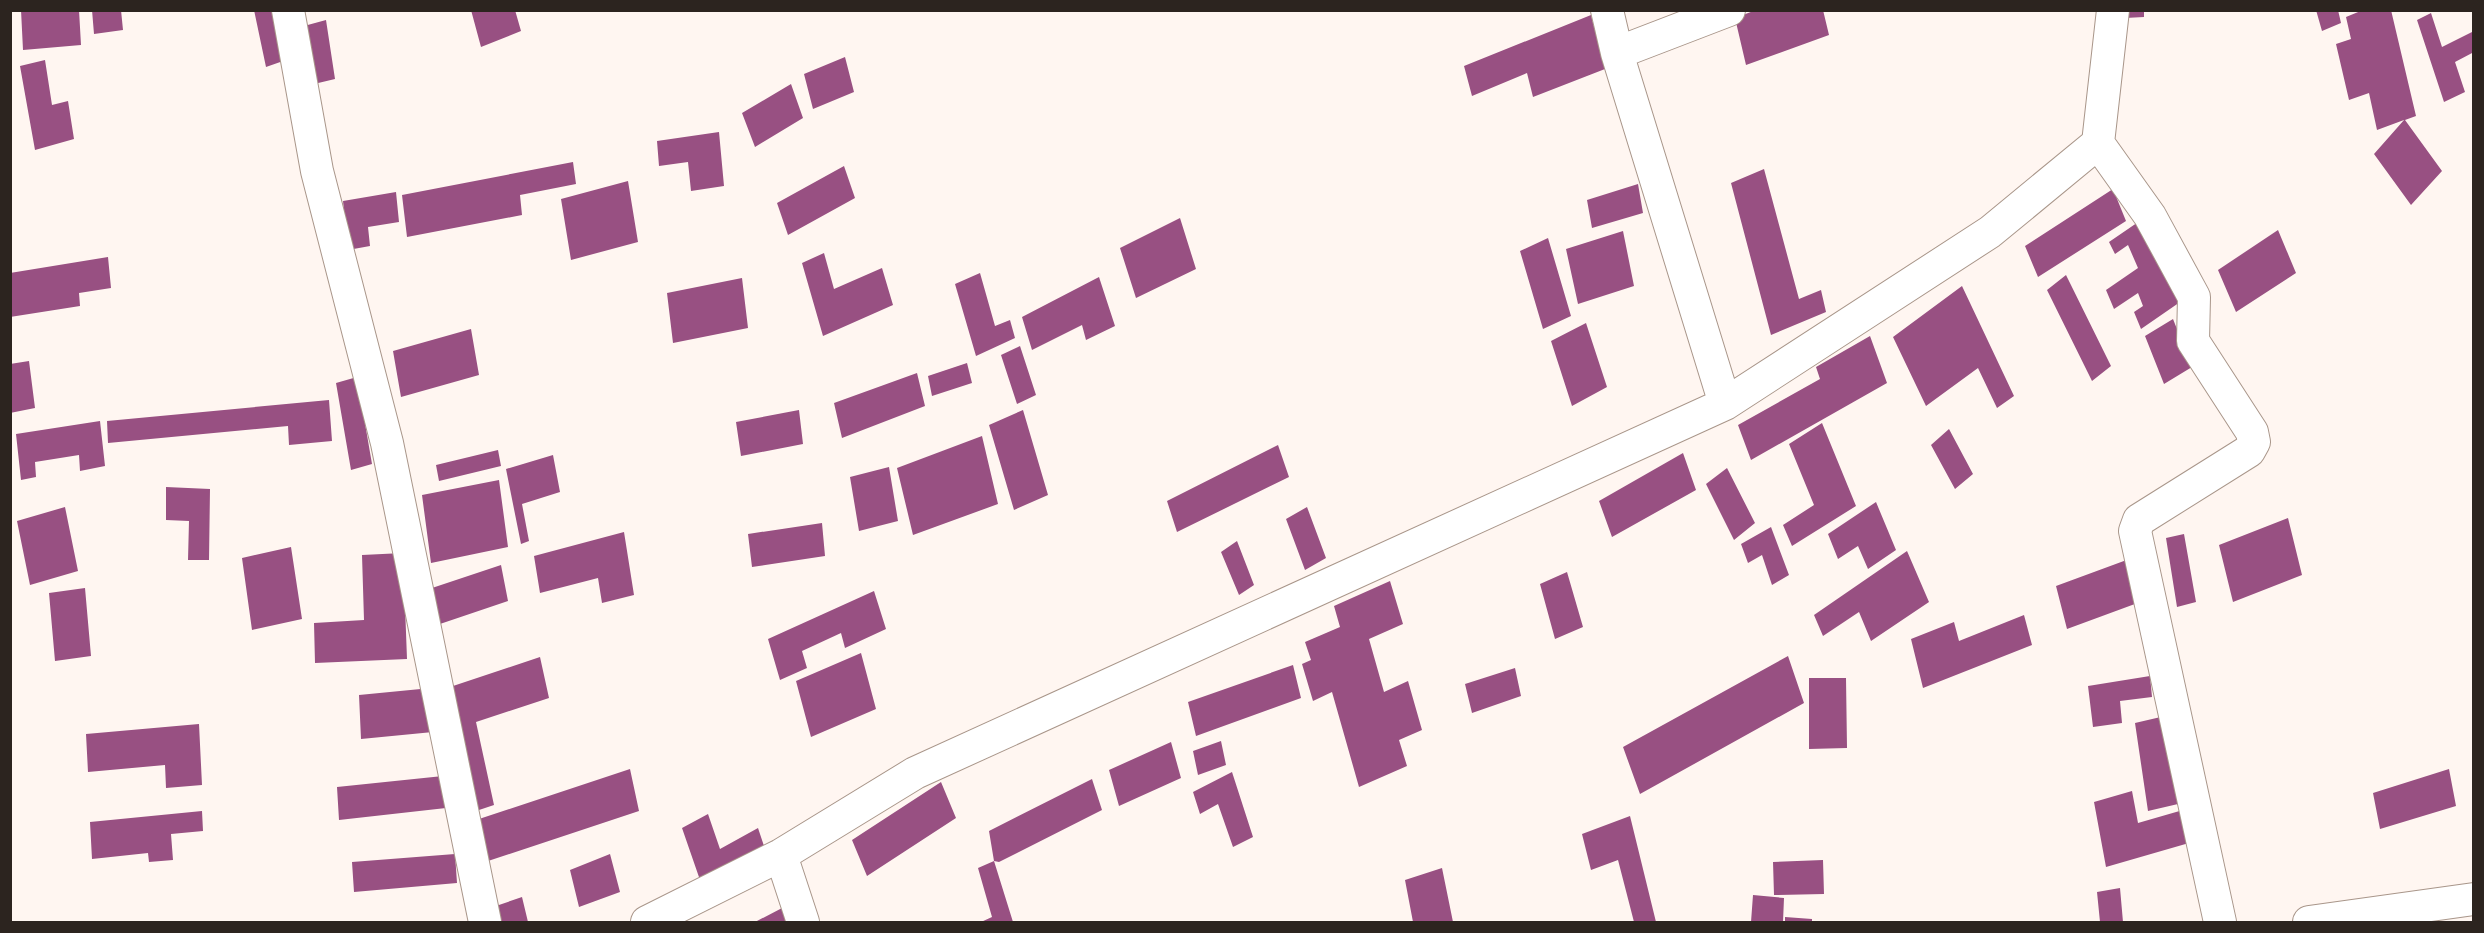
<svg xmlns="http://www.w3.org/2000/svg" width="2484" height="933" font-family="Rubik,sans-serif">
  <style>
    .building { fill: #985082 }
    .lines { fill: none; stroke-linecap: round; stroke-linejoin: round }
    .street-casing { stroke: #a9968a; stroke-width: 34 }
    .street { stroke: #fff; stroke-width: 32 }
  </style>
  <rect width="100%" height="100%" fill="#fff6f1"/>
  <!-- building -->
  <path class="building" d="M 21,10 L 79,10 L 81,45 L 23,50 Z
    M 92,10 L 121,10 L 123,30 L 94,34 Z
    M 254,10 L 275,10 L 286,60 L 266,67 Z
    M 471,10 L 515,10 L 521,31 L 481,47 Z
    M 1756,10 L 1823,10 L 1829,35 L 1746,65 L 1735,18 Z
    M 2125,10 L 2144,10 L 2144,17 L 2125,18 Z
    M 2316,10 L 2338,10 L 2341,23 L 2322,31 Z
    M 2363,10 L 2391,10 L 2416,116 L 2405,120 L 2442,171 L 2411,205 L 2374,154 L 2404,120 L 2377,130 L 2369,93 L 2349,100 L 2336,44 L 2351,39 L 2346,17 Z
    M 2431,13 L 2442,47 L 2474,31 L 2474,52 L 2455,62 L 2465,92 L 2444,102 L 2417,20 Z
    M 1591,15 L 1605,69 L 1533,97 L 1527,73 L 1472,96 L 1464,66 Z
    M 326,20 L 335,79 L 314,84 L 304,26 Z
    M 845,57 L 854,92 L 813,109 L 804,74 Z
    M 45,60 L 52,105 L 68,101 L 74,139 L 35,150 L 20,66 Z
    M 791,84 L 803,118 L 755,147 L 742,113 Z
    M 719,132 L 724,186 L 691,191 L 688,162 L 659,166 L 657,141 Z
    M 573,162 L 576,184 L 520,195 L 522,215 L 407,237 L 402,195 Z
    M 844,166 L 855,198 L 788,235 L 777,203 Z
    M 1764,169 L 1799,299 L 1821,290 L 1826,312 L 1771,335 L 1731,183 Z
    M 628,181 L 638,242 L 571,260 L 561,199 Z
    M 1638,184 L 1643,213 L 1592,228 L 1587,200 Z
    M 2113,189 L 2126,221 L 2038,277 L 2025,246 Z
    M 396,192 L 399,222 L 368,227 L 370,246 L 348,250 L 343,201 Z
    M 2147,216 L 2183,300 L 2141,329 L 2134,312 L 2143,306 L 2138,293 L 2114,309 L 2106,290 L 2138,268 L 2128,245 L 2115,254 L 2109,242 Z
    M 1180,218 L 1196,269 L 1136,298 L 1120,248 Z
    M 2278,230 L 2296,273 L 2236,312 L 2218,270 Z
    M 1623,231 L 1634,286 L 1578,304 L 1566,249 Z
    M 1548,238 L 1571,316 L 1543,329 L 1520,251 Z
    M 824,253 L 834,289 L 882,268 L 893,305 L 823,336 L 802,263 Z
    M 108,257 L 111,288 L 79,293 L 80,306 L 10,317 L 10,273 Z
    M 980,273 L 995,326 L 1010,320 L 1015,338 L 976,356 L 955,284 Z
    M 2066,275 L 2111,366 L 2092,381 L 2047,290 Z
    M 1099,277 L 1115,326 L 1086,340 L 1082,325 L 1032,350 L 1022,317 Z
    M 742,278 L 748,328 L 673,343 L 667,293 Z
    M 1962,286 L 2014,396 L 1997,408 L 1978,368 L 1926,406 L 1893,337 Z
    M 2173,319 L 2192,367 L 2164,384 L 2145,336 Z
    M 1586,323 L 1607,387 L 1572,406 L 1551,341 Z
    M 471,329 L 479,375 L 401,397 L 393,351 Z
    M 1870,336 L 1887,383 L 1751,460 L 1738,425 L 1820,379 L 1816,367 Z
    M 1020,346 L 1036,395 L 1017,404 L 1001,355 Z
    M 29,361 L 35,408 L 10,413 L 10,364 Z
    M 967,363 L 972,383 L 932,396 L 928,376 Z
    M 917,373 L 925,406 L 842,438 L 834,403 Z
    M 357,377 L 372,464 L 351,470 L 336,383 Z
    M 329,400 L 332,441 L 289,445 L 288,426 L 108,443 L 107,421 Z
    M 799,410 L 803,444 L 741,456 L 736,422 Z
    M 1023,410 L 1048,495 L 1014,510 L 989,425 Z
    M 100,421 L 105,466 L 80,471 L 79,455 L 35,462 L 36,477 L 21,480 L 16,434 Z
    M 1822,423 L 1856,506 L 1792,546 L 1783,525 L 1814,505 L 1789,444 Z
    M 1949,429 L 1973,474 L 1955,489 L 1931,445 Z
    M 982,436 L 998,504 L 913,535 L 897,468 Z
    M 1278,445 L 1289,477 L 1177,532 L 1167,501 Z
    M 498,450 L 501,466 L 439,481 L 436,465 Z
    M 1683,453 L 1696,490 L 1612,537 L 1599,501 Z
    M 553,455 L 560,492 L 522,504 L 529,541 L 521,544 L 506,469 Z
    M 889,467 L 898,521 L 859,531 L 850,477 Z
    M 1727,468 L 1755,523 L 1734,540 L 1706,484 Z
    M 499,480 L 508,547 L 431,563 L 422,495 Z
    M 166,487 L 210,489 L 209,560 L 188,560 L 189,521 L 166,520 Z
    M 1876,502 L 1896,550 L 1868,569 L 1858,546 L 1838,559 L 1828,534 Z
    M 65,507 L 78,571 L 30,585 L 17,521 Z
    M 1307,507 L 1326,558 L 1305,570 L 1286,519 Z
    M 2288,518 L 2302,575 L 2233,602 L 2219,545 Z
    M 822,523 L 825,556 L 752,567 L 748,534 Z
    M 1771,527 L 1789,575 L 1772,585 L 1762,555 L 1748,563 L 1741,544 Z
    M 624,532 L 634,595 L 602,603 L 598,578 L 540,593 L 534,556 Z
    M 2184,534 L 2196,602 L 2177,607 L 2166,538 Z
    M 1237,541 L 1254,585 L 1239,595 L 1221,552 Z
    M 291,547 L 302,619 L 252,630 L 242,558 Z
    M 1907,551 L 1929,602 L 1871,641 L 1859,612 L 1823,636 L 1814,615 Z
    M 403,553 L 407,659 L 315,663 L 314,623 L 364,620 L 362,555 Z
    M 2132,558 L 2143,601 L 2067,629 L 2056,586 Z
    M 501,565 L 508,601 L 437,625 L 429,589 Z
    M 1567,572 L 1583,627 L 1555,639 L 1540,584 Z
    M 1390,581 L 1403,624 L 1369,639 L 1384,692 L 1408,681 L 1422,730 L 1399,740 L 1407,766 L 1359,787 L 1332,692 L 1313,701 L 1302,664 L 1311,660 L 1305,642 L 1340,627 L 1334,606 Z
    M 85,588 L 91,656 L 55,661 L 49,593 Z
    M 874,591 L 886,629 L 845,648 L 841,633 L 802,651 L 807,668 L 780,680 L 768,639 Z
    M 2024,615 L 2032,645 L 1923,688 L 1911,639 L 1954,622 L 1959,641 Z
    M 861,653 L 876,709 L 811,737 L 796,681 Z
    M 1788,656 L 1804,703 L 1640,794 L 1623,747 Z
    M 540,657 L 549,698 L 476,722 L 494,805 L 470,813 L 444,689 Z
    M 1293,665 L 1301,698 L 1196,736 L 1188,702 Z
    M 1515,668 L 1521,696 L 1472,713 L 1465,684 Z
    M 2150,676 L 2152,697 L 2120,701 L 2122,723 L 2093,727 L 2088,686 Z
    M 1809,678 L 1846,678 L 1847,748 L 1809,749 Z
    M 431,688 L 433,732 L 361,739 L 359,695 Z
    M 2165,716 L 2178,804 L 2148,811 L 2135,723 Z
    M 199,724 L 202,785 L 166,788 L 165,765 L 88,772 L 86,734 Z
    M 1221,741 L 1226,765 L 1198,775 L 1193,751 Z
    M 1171,742 L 1181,778 L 1119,806 L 1109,770 Z
    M 630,769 L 639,811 L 485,862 L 476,820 Z
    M 2449,769 L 2456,806 L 2380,829 L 2373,793 Z
    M 1232,772 L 1253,837 L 1233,847 L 1218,804 L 1200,814 L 1193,792 Z
    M 443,776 L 446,808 L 339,820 L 337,787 Z
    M 1092,779 L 1102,810 L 999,862 L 994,861 L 989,831 Z
    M 941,782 L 956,818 L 867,876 L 852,840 Z
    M 2132,791 L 2138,823 L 2183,810 L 2189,843 L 2106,867 L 2094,802 Z
    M 202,811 L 203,831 L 171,834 L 173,860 L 149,862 L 148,853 L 92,859 L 90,822 Z
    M 708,814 L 720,849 L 758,828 L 764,846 L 700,880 L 682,828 Z
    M 1630,816 L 1656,922 L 1634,922 L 1618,860 L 1591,870 L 1582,834 Z
    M 455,854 L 457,883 L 354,892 L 352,862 Z
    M 610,854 L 620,892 L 579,907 L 570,870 Z
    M 1823,860 L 1824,894 L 1774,895 L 1773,862 Z
    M 994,861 L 1013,922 L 981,922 L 992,917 L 978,868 Z
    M 1442,868 L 1453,922 L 1413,922 L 1405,880 Z
    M 2120,888 L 2123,922 L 2100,922 L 2097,892 Z
    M 1753,895 L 1784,898 L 1783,922 L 1751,922 Z
    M 522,897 L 528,922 L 496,922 L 493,907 Z
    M 784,907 L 789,922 L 755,922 Z
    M 1785,917 L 1812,919 L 1812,922 L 1785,922 Z"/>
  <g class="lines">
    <!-- street casing -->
    <g class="street-casing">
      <path id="street" d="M 288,10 L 317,171 L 387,443 L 485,922
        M 1607,10 L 1617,53 L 1725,404
        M 1617,53 L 1729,10
        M 2098,143 L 2150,216 L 2194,297 L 2193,341 L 2252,432 L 2254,442 L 2249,451 L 2139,520 L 2135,531 L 2220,922
        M 781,855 L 803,922
        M 647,922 L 781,855 L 915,773 L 1725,404 L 1990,232 L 2098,143 L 2113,10
        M 2309,922 L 2474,899"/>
    </g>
    <!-- street -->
    <use href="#street" class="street"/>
  </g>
  <!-- border -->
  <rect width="2484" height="933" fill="none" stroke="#2c241f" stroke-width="24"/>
</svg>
